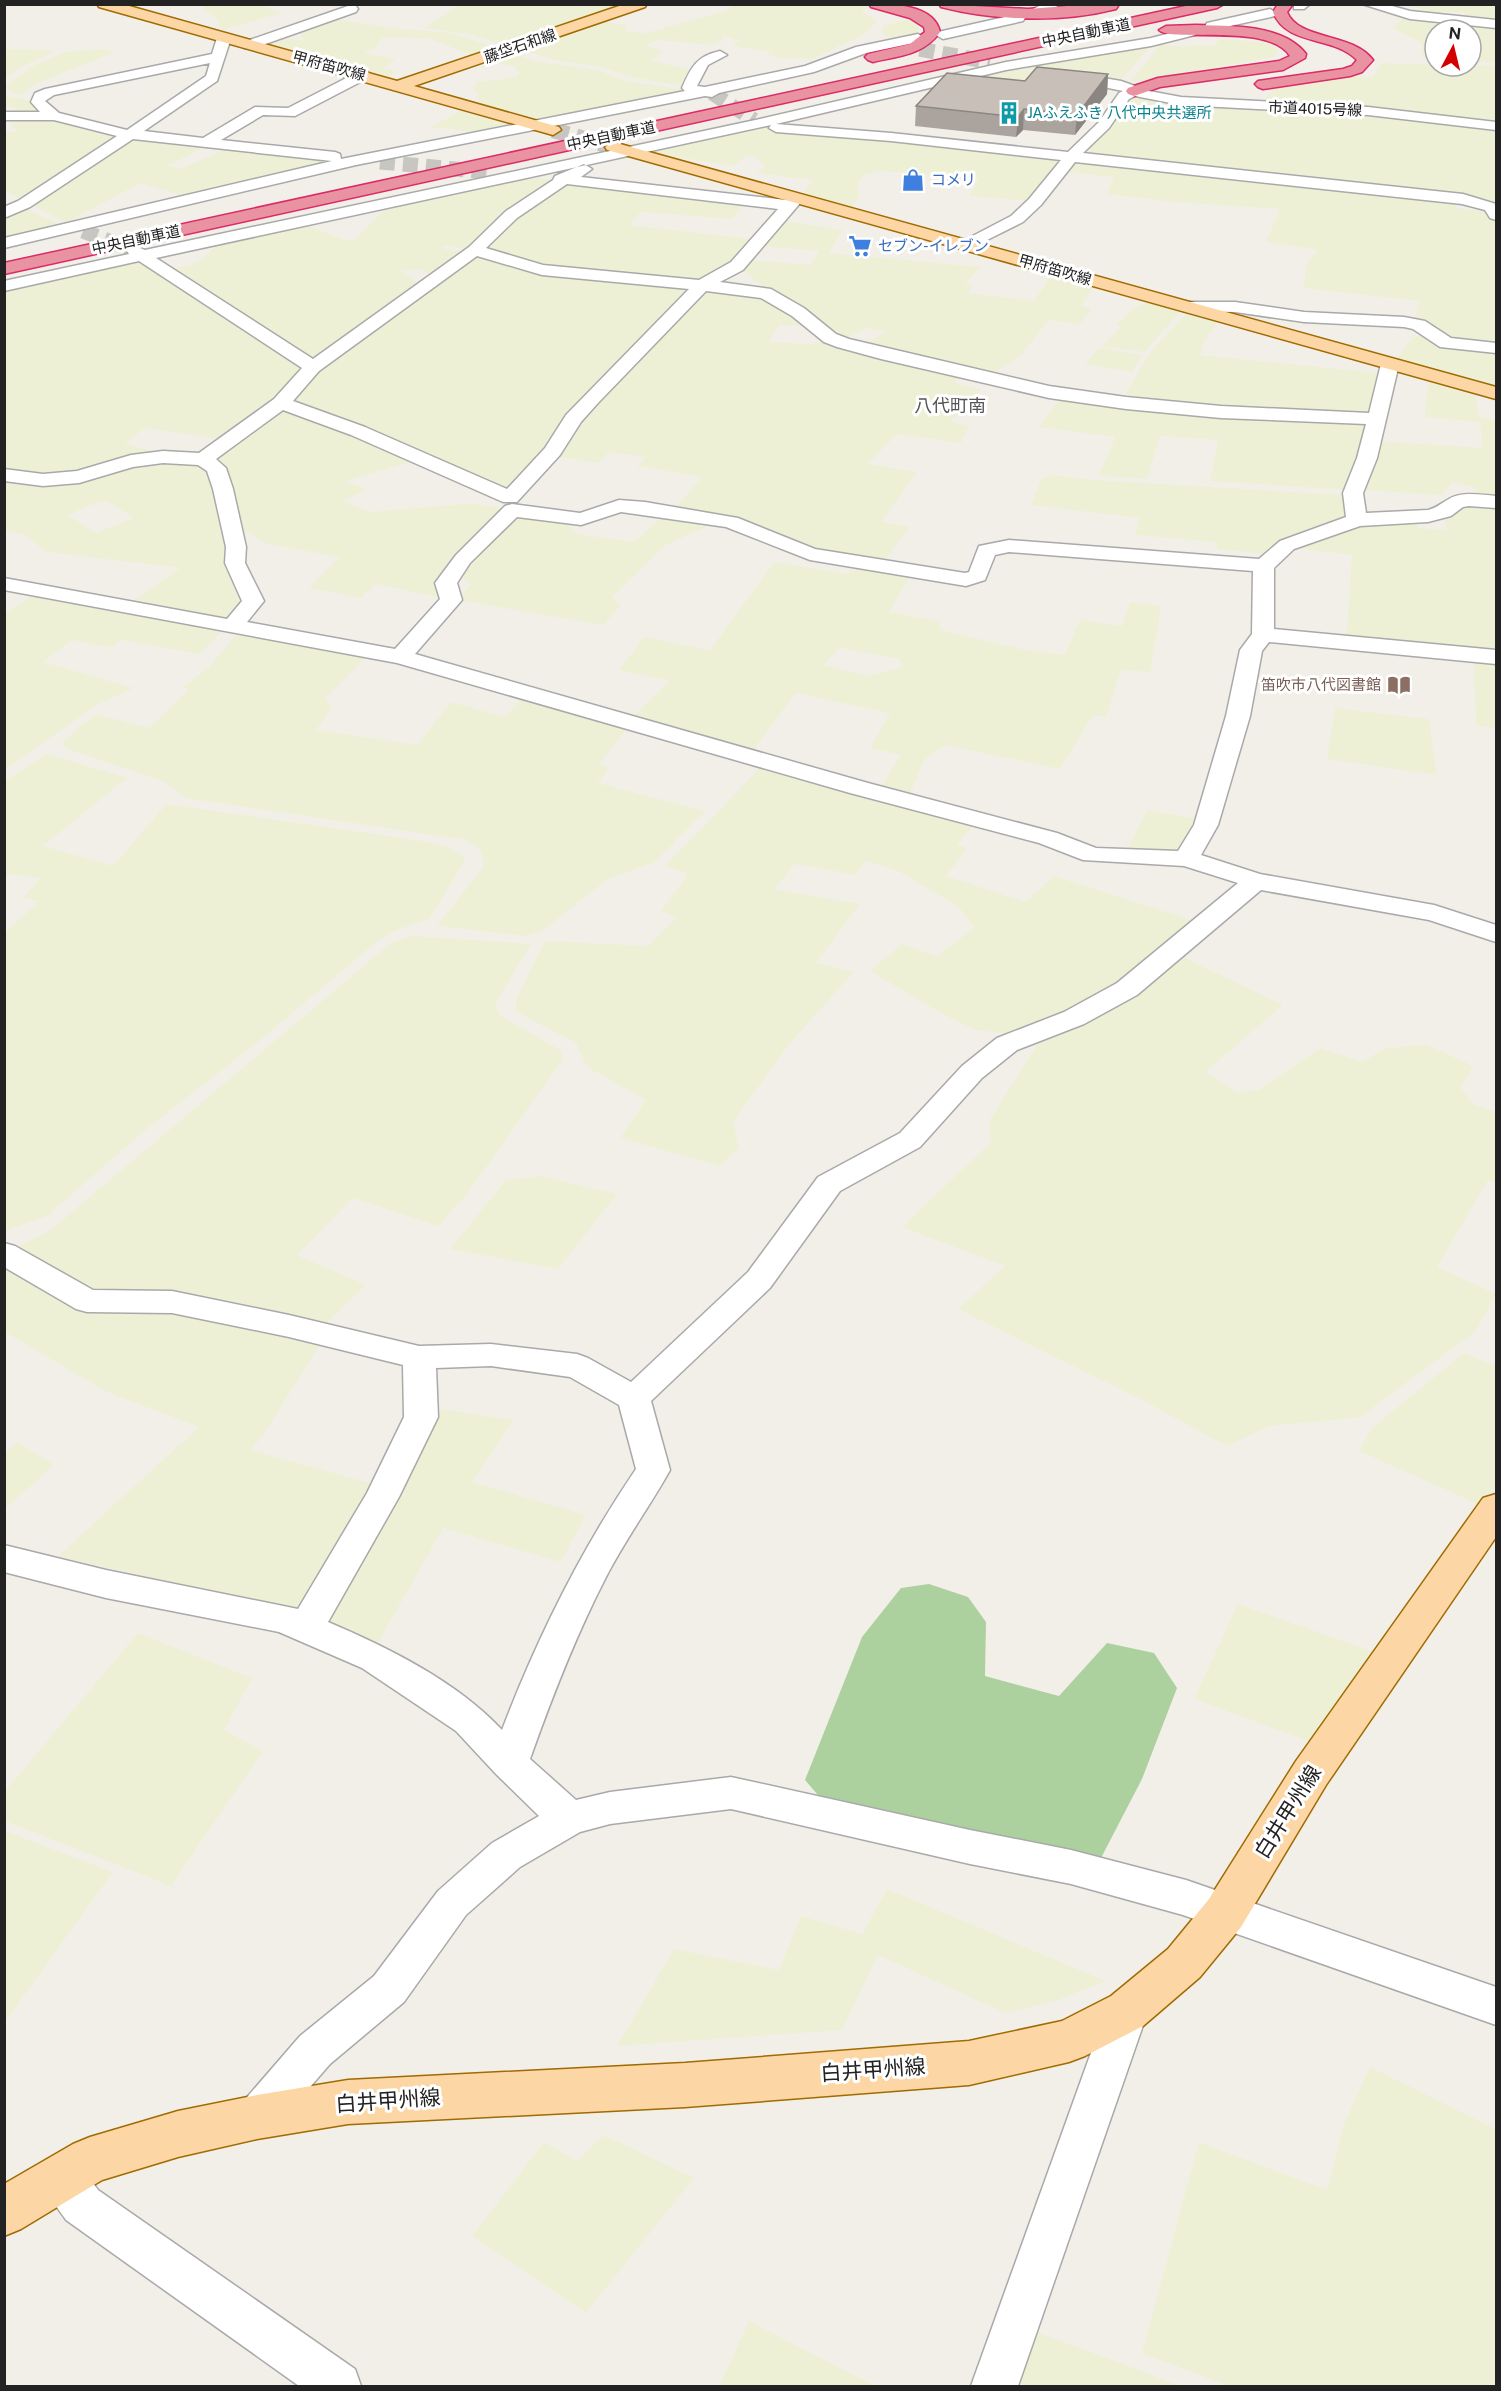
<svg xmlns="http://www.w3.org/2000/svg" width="1501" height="2391" font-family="'Public Sans','Noto Sans JP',sans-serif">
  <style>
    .farmland { fill: #eef0d5; fill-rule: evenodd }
    .forest { fill: #add19e }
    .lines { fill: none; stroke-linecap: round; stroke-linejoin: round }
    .minor-tunnel { stroke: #c8c6c1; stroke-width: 15; stroke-dasharray: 15 8; stroke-linecap: butt }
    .major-tunnel { stroke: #c8c6c1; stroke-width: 16; stroke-dasharray: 16 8; stroke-linecap: butt }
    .minor-casing { stroke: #a9a9a9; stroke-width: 3 }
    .major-casing { stroke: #a06b00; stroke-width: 3 }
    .highway-casing { stroke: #dc2a67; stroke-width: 3 }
    .minor { fill: #fff; fill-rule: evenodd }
    .major { fill: #fcd6a4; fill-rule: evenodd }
    .highway { fill: #e892a2; fill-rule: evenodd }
    .wall { fill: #aba49e }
    .shaded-wall { fill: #8b8681 }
    .building { fill: #c7bfb8; stroke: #8b8681; stroke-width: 1.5 }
    .labels { text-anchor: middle; stroke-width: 6; stroke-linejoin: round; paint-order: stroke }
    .far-street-label { font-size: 15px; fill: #222; stroke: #fff }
    .far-culture-label { font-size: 15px; fill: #0d838f; stroke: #fff; text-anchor: start }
    .far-shop-label { font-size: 15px; fill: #366cbe; stroke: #fff; text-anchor: start }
    .far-education-label { font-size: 15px; fill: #785e54; stroke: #fff; text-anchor: end }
    .far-quarter-label { font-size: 18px; fill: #555; stroke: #fff }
    .near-street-label { font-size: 21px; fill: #222; stroke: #fff }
  </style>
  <rect width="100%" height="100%" fill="#f2efe9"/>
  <!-- farmland -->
  <path class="farmland" d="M 197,5 L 262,5 L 281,13 L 222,30 L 216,18 L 204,10 L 204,5 Z
    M 460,5 L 627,5 L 508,46 L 468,34 L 424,28 Z
    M 732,5 L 864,5 L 870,6 L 861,11 L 878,22 L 858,37 L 813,59 L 783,58 L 768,55 L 770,52 L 731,46 L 740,41 L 722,36 L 723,39 L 712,45 L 657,40 L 646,46 L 664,51 L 650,60 L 689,70 L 682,86 L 626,76 L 603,67 L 555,60 L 522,50 L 601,21 L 627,25 L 625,31 L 645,33 L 726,11 Z
    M 1403,5 L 1496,5 L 1496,23 L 1464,19 L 1465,12 L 1435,12 Z
    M 1404,17 L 1496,26 L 1496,63 L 1471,61 L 1471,30 L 1435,30 L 1435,56 L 1422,54 L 1422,43 L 1393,28 Z
    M 913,18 L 918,23 L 919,30 L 914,36 L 891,40 L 881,31 L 885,25 Z
    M 335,19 L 400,29 L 451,33 L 497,48 L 472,55 L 430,39 L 383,37 L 375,48 L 364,53 L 396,59 L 383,69 L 395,71 L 389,77 L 259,45 L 275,39 L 304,40 L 299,32 Z
    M 1146,39 L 1149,49 L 1118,83 L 1015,67 Z
    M 1220,39 L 1265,42 L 1275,46 L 1278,52 L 1274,57 L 1252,61 L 1129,83 L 1157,49 L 1156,44 L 1187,47 L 1193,45 L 1213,46 Z
    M 5,49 L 41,50 L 56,51 L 23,66 L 5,78 Z
    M 103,49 L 115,52 L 33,85 L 22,95 L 7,90 L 5,86 L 31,67 L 65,52 Z
    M 514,53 L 532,61 L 598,70 L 625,81 L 699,92 L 543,122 L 482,105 L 473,87 L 478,82 L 517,77 L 519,72 L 513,66 L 490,62 Z
    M 1382,63 L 1496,66 L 1496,124 L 1386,110 L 1260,105 L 1275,86 L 1353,76 L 1372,78 Z
    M 1007,68 L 1069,77 L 1060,86 L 944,84 Z
    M 4,95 L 30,101 L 38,114 L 9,113 L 16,109 L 5,106 Z
    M 1128,97 L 1189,104 L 1362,112 L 1496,129 L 1496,206 L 1468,199 L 1080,155 Z
    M 460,111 L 518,127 L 483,133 L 431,127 Z
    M 50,118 L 116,136 L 23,200 L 5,191 L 4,132 L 17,131 L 10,124 L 14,119 Z
    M 756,127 L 786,132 L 905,141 L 1063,158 L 1031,201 L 969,196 L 979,179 L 881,171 L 864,174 L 857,185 L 860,195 L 852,208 L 802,195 L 813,180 L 757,173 L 765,166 L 754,156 L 748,155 L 732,166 L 684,158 L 679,161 L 643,150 Z
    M 126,137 L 205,147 L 168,166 L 180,169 L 226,149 L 339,162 L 233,186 L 214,185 L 215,190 L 188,197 L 140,183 L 66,223 L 29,203 Z
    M 1079,158 L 1456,201 L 1456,208 L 1490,212 L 1496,223 L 1496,346 L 1452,341 L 1414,321 L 1419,301 L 1303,288 L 1308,260 L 1318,250 L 1266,242 L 1280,209 L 1173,202 L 1107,194 L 1114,177 L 1068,172 Z
    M 518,176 L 555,180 L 488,227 L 466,249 L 444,246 L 443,249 L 464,252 L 434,274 L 418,269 L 401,271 L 420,284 L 314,363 L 172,270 L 200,261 L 217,244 L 306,225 L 345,240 L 355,239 L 392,203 Z
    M 564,181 L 746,202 L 732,219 L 641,212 L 629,225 L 752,239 L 732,265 L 702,282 L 569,272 L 481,249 L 490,237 Z
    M 22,207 L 65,227 L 5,241 L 5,216 Z
    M 784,221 L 843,230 L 829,253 L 981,267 L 965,283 L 973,285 L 968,293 L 1034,301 L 1052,275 L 1094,287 L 1081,306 L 1092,308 L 1080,324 L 1049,320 L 1021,355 L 988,377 L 861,346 L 886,332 L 866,328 L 843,340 L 770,293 L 740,268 L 749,260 L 810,265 L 819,251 L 761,246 Z
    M 477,254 L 510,264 L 692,287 L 547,450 L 506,492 L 294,404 L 292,396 L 311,376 Z
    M 134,262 L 145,263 L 297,361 L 302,371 L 280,398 L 221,439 L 145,428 L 125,443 L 151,451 L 107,462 L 72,474 L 44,476 L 5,472 L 4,290 Z
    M 705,288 L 761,295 L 805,322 L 803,326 L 779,325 L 769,342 L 813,344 L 826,340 L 962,375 L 954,383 L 981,389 L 951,422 L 969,426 L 961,443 L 897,434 L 868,464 L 917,472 L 881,522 L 910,527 L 884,560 L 817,549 L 745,520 L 676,507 L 702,477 L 637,466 L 646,457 L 609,452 L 599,463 L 559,457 L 580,418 Z
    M 1148,302 L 1181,311 L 1144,352 L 1102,346 L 1121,328 L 1117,324 L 1134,308 Z
    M 1186,314 L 1217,323 L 1201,346 L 1203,349 L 1200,355 L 1379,373 L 1367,413 L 1354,415 L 1221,410 L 1122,399 L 1149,354 Z
    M 1423,334 L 1459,348 L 1496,350 L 1496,389 L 1395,361 L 1412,338 Z
    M 1099,348 L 1142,355 L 1133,372 L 1085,364 Z
    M 1428,382 L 1475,395 L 1479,417 L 1496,420 L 1496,500 L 1471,498 L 1477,488 L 1453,482 L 1442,495 L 1363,490 L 1375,441 L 1483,448 L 1480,422 L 1425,417 Z
    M 1062,396 L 1368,422 L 1347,490 L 1210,481 L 1218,440 L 1160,436 L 1147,479 L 1099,476 L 1115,437 L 1039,427 Z
    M 282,410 L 355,435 L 411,462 L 345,481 L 367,489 L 343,501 L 371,512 L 474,503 L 505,509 L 438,576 L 438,597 L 376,584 L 361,598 L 309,588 L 340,557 L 267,544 L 247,531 L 240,534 L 239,513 L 220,464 L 210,459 Z
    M 165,459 L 206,466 L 223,515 L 219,529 L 228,540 L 244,602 L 227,621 L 131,603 L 180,568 L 47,552 L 25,535 L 5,530 L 5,478 L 26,480 ZM 107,501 L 134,518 L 96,533 L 68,515 L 87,506 Z
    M 1053,475 L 1092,480 L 1347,495 L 1347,520 L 1272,545 L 1265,554 L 1217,549 L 1217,542 L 1135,535 L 1140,518 L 1031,505 L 1042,478 Z
    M 1471,501 L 1496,504 L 1496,654 L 1346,640 L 1352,555 L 1293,548 L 1372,521 L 1418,522 L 1418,528 L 1447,530 L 1444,517 Z
    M 665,514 L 714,523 L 664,546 L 612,597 L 621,605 L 604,625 L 457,600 L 471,584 L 460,576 L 463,567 L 517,515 L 563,521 L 578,534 L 634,542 Z
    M 774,562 L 847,574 L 863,565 L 911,575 L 889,612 L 939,621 L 941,630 L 1025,650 L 1065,655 L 1080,620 L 1122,626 L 1130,602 L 1161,606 L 1150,672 L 1121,670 L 1106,717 L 1093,715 L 1060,769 L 945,745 L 924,760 L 910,794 L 882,786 L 901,755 L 870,748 L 890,713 L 796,693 L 753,750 L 633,717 L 670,681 L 619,670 L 644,637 L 710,650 ZM 841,648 L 900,659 L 903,667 L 869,676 L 823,665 Z
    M 34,595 L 212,626 L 221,632 L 199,654 L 121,640 L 112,648 L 72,640 L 43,662 L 134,688 L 98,704 L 5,770 L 5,613 Z
    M 239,632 L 368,655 L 325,698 L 332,708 L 316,730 L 417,745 L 451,702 L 505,717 L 520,700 L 626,730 L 599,764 L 609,767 L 598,783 L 705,811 L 655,862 L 608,879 L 542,931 L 525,936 L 437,926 L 484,866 L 481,850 L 466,840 L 185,798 L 165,782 L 65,748 L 63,741 L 96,714 L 149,728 L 189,690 L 183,687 L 209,667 Z
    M 1474,659 L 1496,661 L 1496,728 L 1476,726 Z
    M 1335,708 L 1429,719 L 1437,775 L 1327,759 Z
    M 47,754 L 127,778 L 43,846 L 113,866 L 166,804 L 423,841 L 450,848 L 462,855 L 465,861 L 429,919 L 399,929 L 380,939 L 259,1041 L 144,1131 L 47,1216 L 5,1231 L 5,933 L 39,901 L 23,898 L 41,878 L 10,874 L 5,878 L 5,781 Z
    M 761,767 L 975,824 L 957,845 L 967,848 L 946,876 L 1025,902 L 1054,876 L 1197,922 L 1129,982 L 1075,1013 L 1004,1033 L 975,1030 L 946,1016 L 870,971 L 902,944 L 937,956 L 974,928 L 959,907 L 898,871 L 866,861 L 856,875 L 795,864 L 774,889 L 860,904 L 816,963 L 854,972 L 790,1043 L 733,1122 L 739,1148 L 720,1166 L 620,1138 L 646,1100 L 587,1067 L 576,1043 L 515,1011 L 516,999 L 545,941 L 648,946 L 677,917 L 661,911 L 688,874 L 665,866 Z
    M 1148,810 L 1197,819 L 1181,852 L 1127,850 Z
    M 412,936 L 531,944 L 496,1002 L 497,1009 L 501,1016 L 562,1051 L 562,1061 L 467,1194 L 438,1226 L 353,1198 L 297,1255 L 366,1285 L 324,1325 L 92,1293 L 13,1248 L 48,1232 L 391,943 Z
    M 1181,956 L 1283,1005 L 1205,1072 L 1237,1092 L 1259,1090 L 1320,1048 L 1363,1062 L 1383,1049 L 1426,1044 L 1473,1066 L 1461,1088 L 1473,1104 L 1496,1112 L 1496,1183 L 1488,1180 L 1437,1267 L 1496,1294 L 1476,1331 L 1375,1406 L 1363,1417 L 1270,1426 L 1227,1446 L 1142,1400 L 958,1309 L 1005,1266 L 902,1227 L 991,1142 L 989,1121 L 1040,1040 Z
    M 540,1176 L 617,1194 L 558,1269 L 450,1249 L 506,1180 Z
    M 5,1264 L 80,1308 L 113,1313 L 174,1308 L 323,1340 L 264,1434 L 250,1450 L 373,1484 L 300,1612 L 58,1556 L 199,1427 L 107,1392 L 5,1332 Z
    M 1464,1353 L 1496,1366 L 1496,1485 L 1482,1506 L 1359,1451 L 1372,1428 Z
    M 441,1409 L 514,1420 L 472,1482 L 586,1515 L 561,1562 L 443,1528 L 378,1643 L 322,1623 Z
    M 18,1442 L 54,1465 L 5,1509 L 5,1453 Z
    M 1238,1604 L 1377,1653 L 1316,1744 L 1194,1699 Z
    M 138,1633 L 252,1678 L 224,1730 L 263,1751 L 171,1886 L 5,1821 L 5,1791 Z
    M 5,1831 L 113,1872 L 5,2022 Z
    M 887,1889 L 1106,1981 L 1056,2001 L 1005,2013 L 878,1955 L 842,2030 L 617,2046 L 674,1949 L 779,1970 L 801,1916 L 862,1934 Z
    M 1370,2067 L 1496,2129 L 1496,2386 L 1229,2386 L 1142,2353 L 1199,2142 L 1327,2190 L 1344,2124 Z
    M 604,2135 L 694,2178 L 586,2313 L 472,2236 L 544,2142 L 577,2161 Z
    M 749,2321 L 875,2386 L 719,2386 Z
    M 1025,2328 L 1110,2359 L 1180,2386 L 1004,2386 Z"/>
  <!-- forest -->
  <path class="forest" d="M 929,1584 L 968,1597 L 986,1622 L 985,1676 L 1059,1696 L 1107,1643 L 1154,1653 L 1177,1688 L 1142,1779 L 1101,1858 L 976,1834 L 823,1801 L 805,1780 L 862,1637 L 901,1588 Z"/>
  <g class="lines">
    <!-- minor-tunnel -->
    <path class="minor-tunnel" d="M 897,45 L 990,62
      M 712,93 L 754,120
      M 380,162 L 488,172
      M 83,231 L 135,251"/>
    <!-- major-tunnel -->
    <path class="major-tunnel" d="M 553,130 L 613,147"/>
    <!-- minor casing -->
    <g class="minor-casing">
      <path id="minor" d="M 1043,4 L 1063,4 L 1036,15 L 1029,11 Z
        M 1294,4 L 1310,4 L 1304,9 L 1294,9 Z
        M 1362,4 L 1385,4 L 1410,11 L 1496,20 L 1496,28 L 1410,19 Z
        M 351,5 L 356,6 L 358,9 L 356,12 L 254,48 L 244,48 L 242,45 L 244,42 Z
        M 1270,9 L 1277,13 L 1275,16 L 1212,30 L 1205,26 L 1207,23 Z
        M 1018,14 L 1025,18 L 1023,21 L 943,39 L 936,35 L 938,32 Z
        M 1190,28 L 1197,32 L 1195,35 L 1151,46 L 1006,70 L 776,124 L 891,133 L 1068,152 L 1099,122 L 1119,93 L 1123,91 L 1064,79 L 1062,76 L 1069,72 L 1121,81 L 1149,91 L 1181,97 L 1368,107 L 1496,122 L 1496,130 L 1368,115 L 1181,105 L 1135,96 L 1129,99 L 1109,128 L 1083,153 L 1463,194 L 1496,204 L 1496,220 L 1490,218 L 1485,210 L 1462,204 L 1075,162 L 1041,205 L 1023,222 L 967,250 L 959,245 L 961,242 L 1011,216 L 1029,199 L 1061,160 L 891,141 L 776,132 L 769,128 L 771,125 L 156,258 L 313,359 L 469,247 L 506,211 L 553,180 L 555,176 L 584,164 L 592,169 L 581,177 L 786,200 L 790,195 L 802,195 L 804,198 L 802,201 L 743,270 L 720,282 L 771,289 L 804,308 L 836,334 L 849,339 L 1049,386 L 1126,397 L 1221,406 L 1369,413 L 1381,364 L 1384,360 L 1396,360 L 1399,364 L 1377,458 L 1363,493 L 1366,513 L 1428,510 C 1437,508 1441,503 1449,499 C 1462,491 1482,495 1496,496 L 1496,508 L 1469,506 L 1463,507 L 1451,516 L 1428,522 L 1360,526 L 1294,549 L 1274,568 L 1274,629 L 1496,650 L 1496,664 L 1269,642 L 1262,651 L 1250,716 L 1218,825 L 1201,855 L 1260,874 L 1434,905 L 1496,925 L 1496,942 L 1429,920 L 1261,890 L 1137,995 L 1084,1024 L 1017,1050 L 982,1078 L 920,1147 L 840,1191 L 770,1288 L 651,1401 L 670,1470 C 650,1506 625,1540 606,1577 C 576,1635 552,1697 530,1759 L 576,1800 L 610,1792 L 731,1777 L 970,1830 L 1071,1850 L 1186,1880 L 1496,1987 L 1496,2025 L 1183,1915 L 1071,1884 L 970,1864 L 731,1809 L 610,1824 L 580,1832 L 520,1867 L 466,1915 L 404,2002 L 330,2064 L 272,2131 L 257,2137 L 242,2131 L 235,2117 L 242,2103 L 300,2036 L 374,1976 L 438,1891 L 492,1843 L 539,1816 L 496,1774 L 456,1731 L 362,1668 L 279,1632 L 106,1598 L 4,1572 L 4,1545 L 106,1570 L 298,1609 L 367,1493 L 404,1417 L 403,1365 L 289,1337 L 172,1313 L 87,1312 L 76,1309 L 4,1267 L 4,1243 L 15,1246 L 93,1290 L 172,1291 L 289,1315 L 419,1346 L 491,1344 L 577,1354 L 588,1358 L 631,1382 L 748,1272 L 818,1177 L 900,1133 L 962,1066 L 997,1038 L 1064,1012 L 1117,983 L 1238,883 L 1184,866 L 1083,860 L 1039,843 L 850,793 L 397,663 L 4,590 L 4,578 L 227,619 L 242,601 L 225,563 L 226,547 L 213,489 L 207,471 L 198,465 L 163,463 L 133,467 L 79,483 L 43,486 L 4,481 L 4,469 L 43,474 L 77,471 L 131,455 L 163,451 L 199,453 L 274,399 L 302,368 L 139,261 L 4,291 L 4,281 L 129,254 L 127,251 L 129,248 L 135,246 L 145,250 L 760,119 L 1006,62 L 1151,38 ZM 567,184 L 778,209 L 731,262 L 699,280 L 543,265 L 486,248 L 517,218 ZM 477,256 L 542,275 L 689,289 L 566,415 L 545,448 L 507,489 L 365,427 L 293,401 L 319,371 ZM 706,291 L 761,298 L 792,316 L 824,342 L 837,347 L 881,359 L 1049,398 L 1126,409 L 1221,418 L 1366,424 L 1357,458 L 1343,493 L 1346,517 L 1280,541 L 1259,559 L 1009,540 L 979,546 L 969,572 L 965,573 L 815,549 L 738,518 L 645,502 L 619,500 L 580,513 L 512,504 L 505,506 L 456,555 L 435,583 L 440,599 L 395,649 L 247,622 L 264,601 L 245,563 L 246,547 L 233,489 L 226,468 L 216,459 L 283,410 L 351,435 L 503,502 L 517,502 L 560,455 L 581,422 L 598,403 ZM 621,512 L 726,527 L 810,560 L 966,586 L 985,580 L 995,555 L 1009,552 L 1253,571 L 1252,634 L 1240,650 L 1226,716 L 1194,825 L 1178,851 L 1096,848 L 1057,833 L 868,783 L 415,654 L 462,600 L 457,583 L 470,563 L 517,517 L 581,525 ZM 491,1366 L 570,1377 L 619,1405 L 636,1469 C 581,1550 537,1638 502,1730 C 456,1681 389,1648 328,1622 L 399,1497 L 438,1417 L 436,1368 Z
        M 224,34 L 231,38 L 217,81 L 144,131 L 203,138 L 255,107 L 288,108 L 358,72 L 368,72 L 370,75 L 368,78 L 295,116 L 263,115 L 221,140 L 335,152 L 340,154 L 341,159 L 685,91 L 682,88 C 691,67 697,56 720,51 L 727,55 L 708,65 L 697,86 L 705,87 L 805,66 L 856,47 L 918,34 L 925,38 L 923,41 L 866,53 L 814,72 L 719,93 L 712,97 L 705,96 L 356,165 L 4,248 L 4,238 L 332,161 L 133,139 L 30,207 L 4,218 L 4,207 L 18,201 L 117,136 L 54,120 L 4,120 L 4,112 L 40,112 L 31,102 L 35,93 L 45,89 L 212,54 L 217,38 ZM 210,63 L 206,76 L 127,130 L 59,113 L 45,101 L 54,95 Z
        M 1189,302 L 1235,302 L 1304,312 L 1404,317 L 1425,321 L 1451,338 L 1496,343 L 1496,353 L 1440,347 L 1413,329 L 1404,327 L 1304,322 L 1235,312 L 1183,311 L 1180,307 L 1183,303 Z
        M 1127,1992 L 1142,1998 L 1148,2011 L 1018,2386 L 971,2386 L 1106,2011 L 1112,1998 Z
        M 62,2156 L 78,2162 L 98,2190 L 355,2369 L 361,2386 L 299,2386 L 66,2220 L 46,2192 L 40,2177 L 46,2162 Z"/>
    </g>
    <!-- major casing -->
    <g class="major-casing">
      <path id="major" d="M 97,4 L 122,4 L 397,81 L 625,4 L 647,4 L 645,7 L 414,86 L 559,127 L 561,130 L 553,135 L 99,7 Z
        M 613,142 L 1496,387 L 1496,399 L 607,150 L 605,147 Z
        M 1496,1494 L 1496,1537 L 1326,1785 L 1241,1927 L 1200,1977 L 1143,2026 L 1085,2056 L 1069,2062 L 969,2085 L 685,2107 L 348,2124 L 257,2139 L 178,2157 L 102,2180 L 21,2229 L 4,2236 L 4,2184 L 73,2144 L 90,2137 L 178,2111 L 257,2095 L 348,2080 L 685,2063 L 969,2041 L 1062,2021 L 1111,1996 L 1168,1949 L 1209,1899 L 1296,1761 L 1483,1498 Z"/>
    </g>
    <!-- highway casing -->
    <g class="highway-casing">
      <path id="highway" d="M 869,4 C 891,4 934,4 940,32 C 924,55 898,56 873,62 L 868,60 L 865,57 L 868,54 L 910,44 L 925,32 L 924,27 L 910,18 L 871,7 Z
        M 939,4 L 1028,9 L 1093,4 L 1118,6 L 1116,9 C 1061,23 996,21 941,7 Z
        M 1195,4 L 1224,4 L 1217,8 L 4,274 L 4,263 Z
        M 1278,4 L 1293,4 L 1287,12 C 1299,41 1352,32 1373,60 L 1362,72 L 1350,76 L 1263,89 L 1258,87 L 1255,84 L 1258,81 L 1343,69 L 1352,66 L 1357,60 C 1333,35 1287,47 1273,12 Z
        M 1196,25 C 1230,26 1283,24 1306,54 L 1305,58 L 1283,70 L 1160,87 L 1134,96 L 1128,94 L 1126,91 L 1128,88 L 1158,78 L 1279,61 L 1290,56 C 1269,22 1171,43 1159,30 L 1166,26 Z"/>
    </g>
    <!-- minor -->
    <use href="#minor" class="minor"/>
    <!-- major -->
    <use href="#major" class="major"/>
    <!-- highway -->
    <use href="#highway" class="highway"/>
  </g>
  <!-- wall -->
  <path class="wall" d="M 1108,74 L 1107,94 L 1075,135 L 1023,130 L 1016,137 L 915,126 L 916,106 L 1025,81 Z"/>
  <!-- shaded-wall -->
  <path class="shaded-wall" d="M 1108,74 L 1107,94 L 1075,135 L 1077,115 Z
    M 1024,109 L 1023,130 L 1016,137 L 1018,117 Z"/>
  <!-- building -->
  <path class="building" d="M 1037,67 L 1108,74 L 1077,115 L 1024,109 L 1018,117 L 916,106 L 947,73 L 1025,81 Z"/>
  <!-- icons -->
  <defs>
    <g id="building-bare" transform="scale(1.8)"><path d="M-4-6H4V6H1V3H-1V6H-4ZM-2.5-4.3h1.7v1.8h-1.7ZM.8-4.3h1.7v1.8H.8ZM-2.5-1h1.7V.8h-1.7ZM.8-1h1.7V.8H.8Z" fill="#0f9aa8" stroke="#fff" stroke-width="2.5" paint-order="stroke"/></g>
    <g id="shop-bare" transform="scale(1.8)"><path d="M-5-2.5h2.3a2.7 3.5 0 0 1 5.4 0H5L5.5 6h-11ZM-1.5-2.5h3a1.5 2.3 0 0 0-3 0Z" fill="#3f7fe0" stroke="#fff" stroke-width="2.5" paint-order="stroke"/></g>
    <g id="supermarket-bare" transform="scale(1.8)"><path d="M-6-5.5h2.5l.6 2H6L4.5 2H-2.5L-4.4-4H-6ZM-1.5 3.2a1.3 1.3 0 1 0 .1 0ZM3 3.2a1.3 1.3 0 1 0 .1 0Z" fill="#3f7fe0" stroke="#fff" stroke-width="2.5" paint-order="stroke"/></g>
    <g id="library-bare" transform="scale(1.8)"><path d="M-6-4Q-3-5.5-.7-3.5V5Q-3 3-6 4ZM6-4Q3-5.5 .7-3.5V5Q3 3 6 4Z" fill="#8d6e63" stroke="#fff" stroke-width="2.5" paint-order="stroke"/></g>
  </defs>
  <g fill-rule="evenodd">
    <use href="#building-bare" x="1009" y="113"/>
    <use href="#shop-bare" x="913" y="180"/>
    <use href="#supermarket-bare" x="860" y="246"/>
    <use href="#library-bare" x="1399" y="685"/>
  </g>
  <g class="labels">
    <!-- far-street labels -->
    <g class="far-street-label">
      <text transform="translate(1086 33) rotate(-12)" y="5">中央自動車道</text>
      <text transform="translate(520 46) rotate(-19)" y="5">藤垈石和線</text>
      <text transform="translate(329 66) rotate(15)" y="5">甲府笛吹線</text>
      <text transform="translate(1315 109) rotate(2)" y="5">市道4015号線</text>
      <text transform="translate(611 136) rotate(-12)" y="5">中央自動車道</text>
      <text transform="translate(136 240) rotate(-12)" y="5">中央自動車道</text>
      <text transform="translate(1055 270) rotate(16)" y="5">甲府笛吹線</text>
    </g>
    <!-- far-culture labels -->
    <g class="far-culture-label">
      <text x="1027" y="118">JAふえふき 八代中央共選所</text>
    </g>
    <!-- far-shop labels -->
    <g class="far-shop-label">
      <text x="931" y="185">コメリ</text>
      <text x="878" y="251">セブン-イレブン</text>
    </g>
    <!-- far-education labels -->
    <g class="far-education-label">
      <text x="1381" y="690">笛吹市八代図書館</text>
    </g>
    <!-- far-quarter labels -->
    <g class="far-quarter-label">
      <text x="950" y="412">八代町南</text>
    </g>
    <!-- near-street labels -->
    <g class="near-street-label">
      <text transform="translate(1288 1812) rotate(-58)" y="7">白井甲州線</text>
      <text transform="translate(873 2070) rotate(-4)" y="7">白井甲州線</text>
      <text transform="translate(388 2101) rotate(-4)" y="7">白井甲州線</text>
    </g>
  </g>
  <!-- border -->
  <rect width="1501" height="2391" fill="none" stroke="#222222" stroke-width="12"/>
  <!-- north arrow -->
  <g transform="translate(1453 48) rotate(7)"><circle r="28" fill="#ffffff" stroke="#a7a7a7" stroke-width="1.5"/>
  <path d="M0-4.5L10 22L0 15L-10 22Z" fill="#d40000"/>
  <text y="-9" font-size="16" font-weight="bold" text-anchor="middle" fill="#222222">N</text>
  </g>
</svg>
